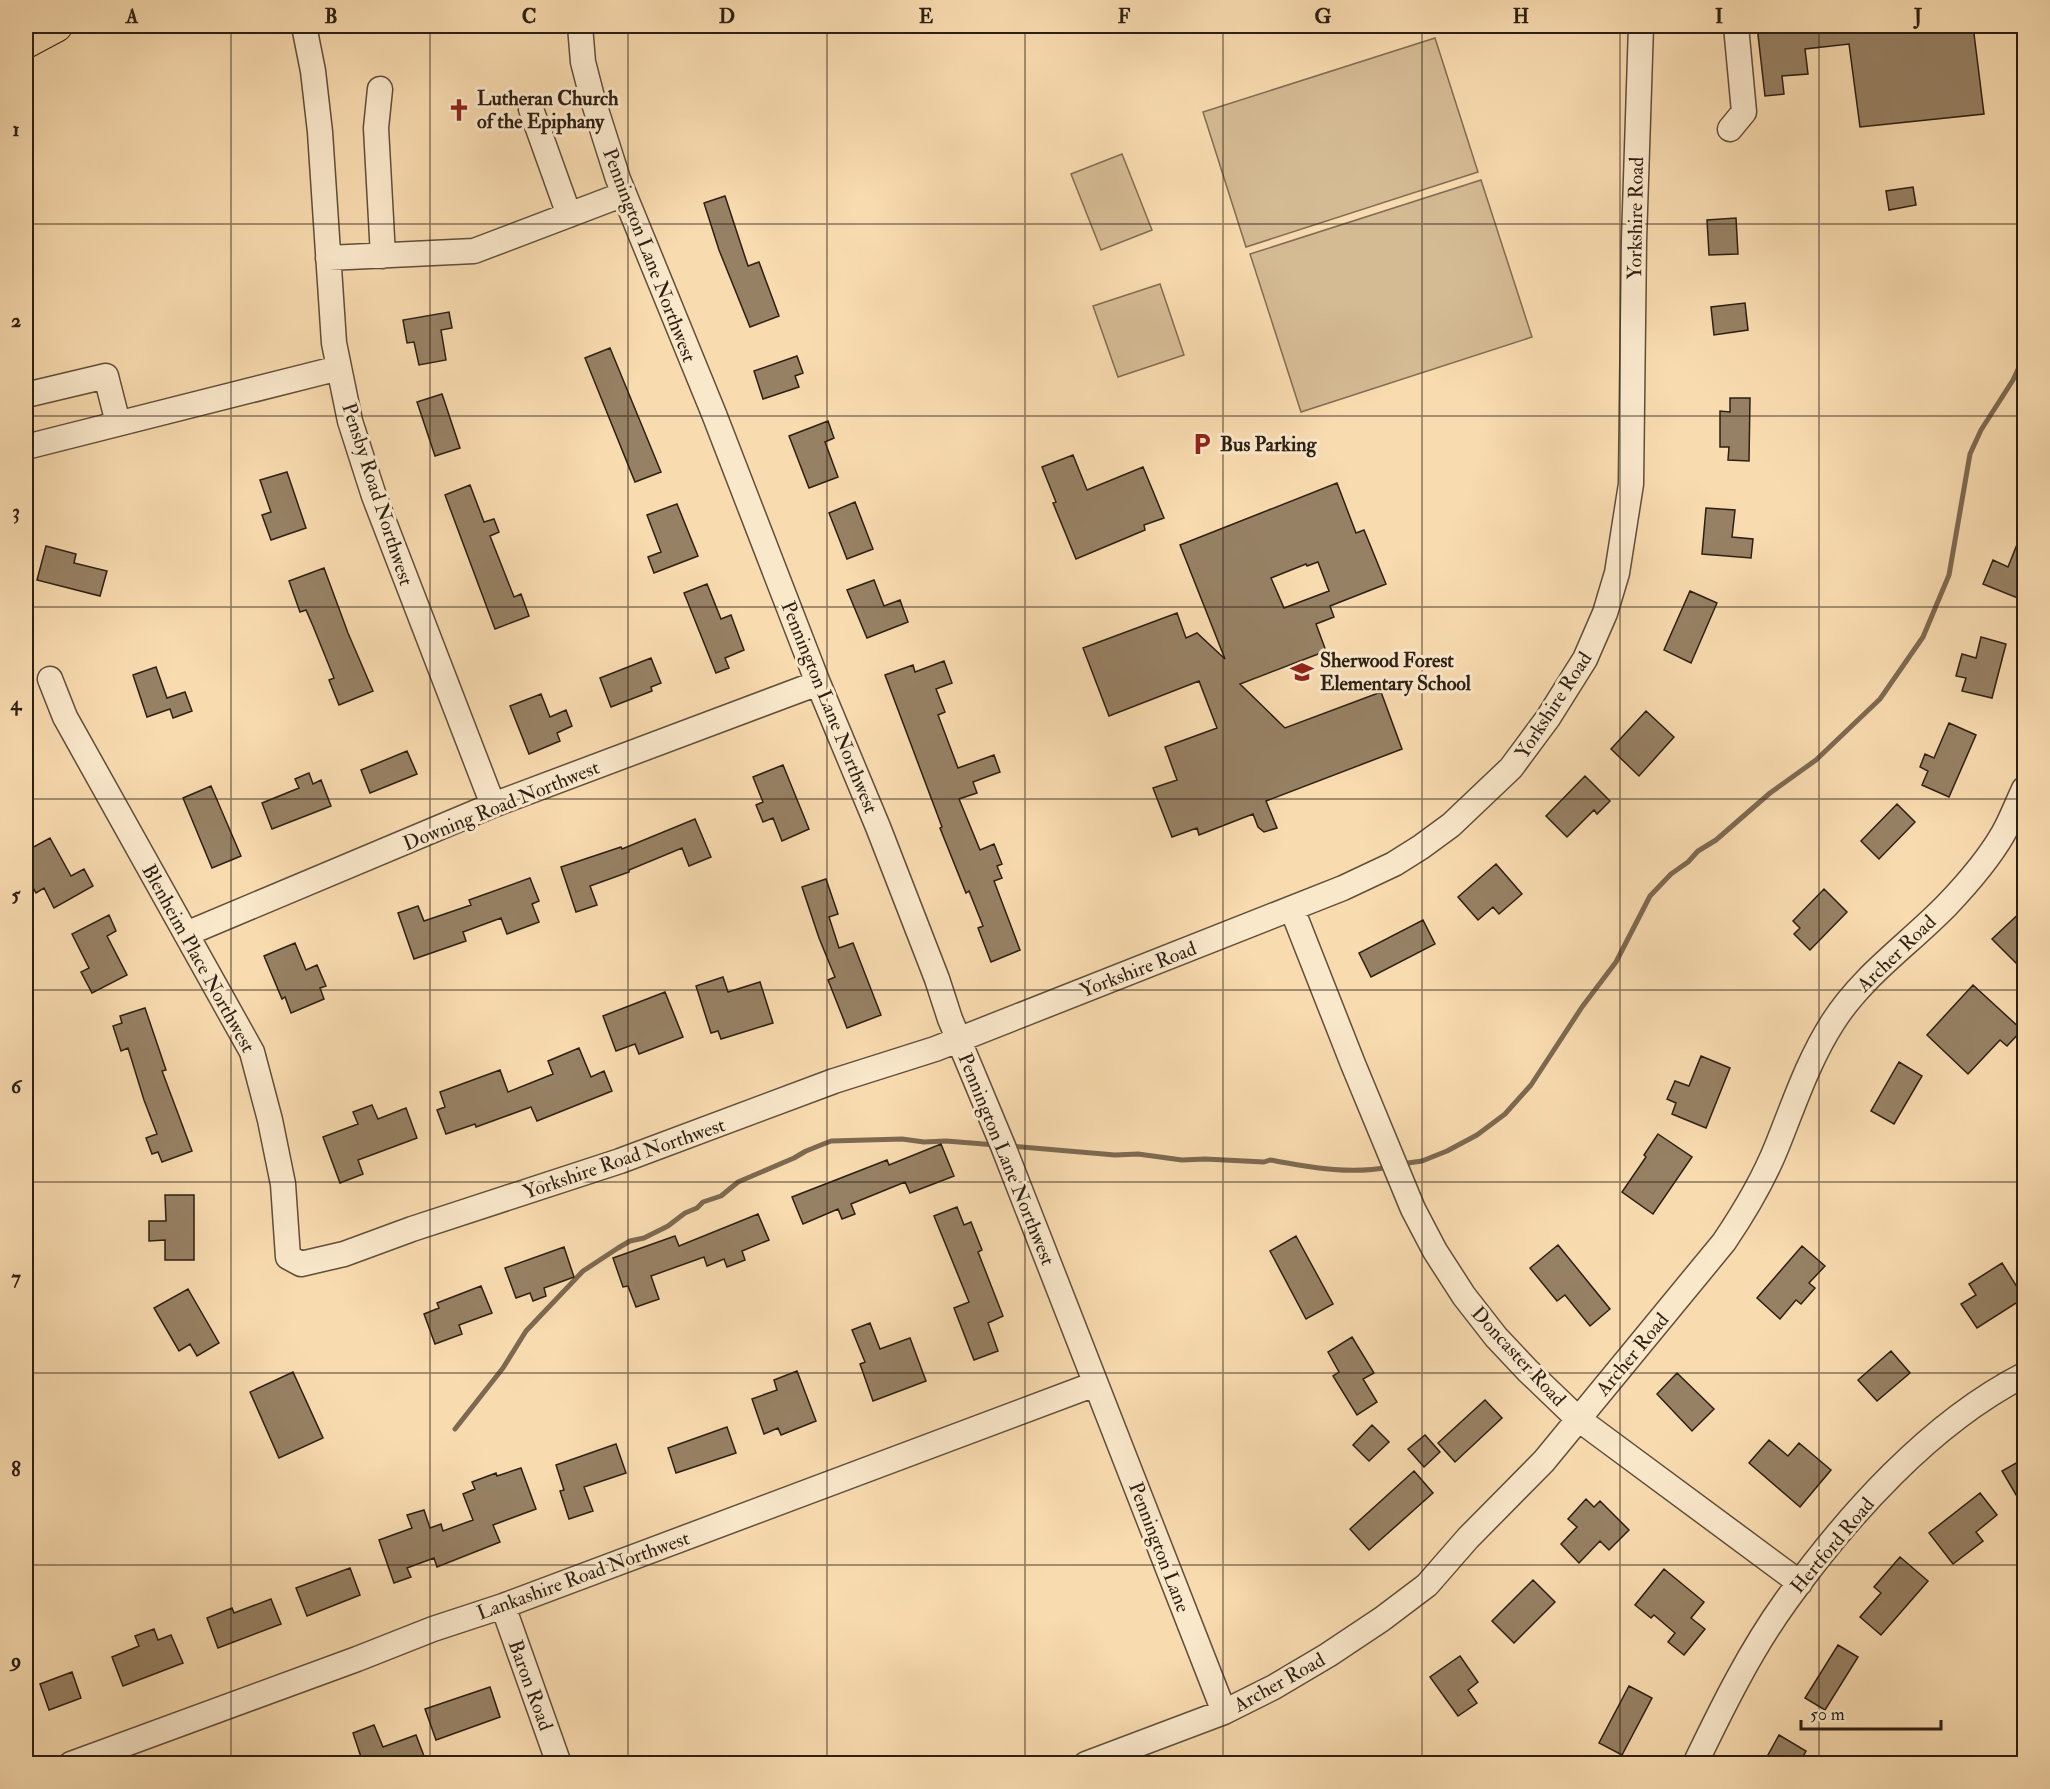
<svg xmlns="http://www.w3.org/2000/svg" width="2050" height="1789" font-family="'IM FELL Double Pica',serif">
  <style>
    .green { fill: #d5bb94; stroke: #816d54; stroke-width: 1.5 }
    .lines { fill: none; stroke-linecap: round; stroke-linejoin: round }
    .stream { stroke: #7d6951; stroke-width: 5 }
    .building { fill: #978164; stroke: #2d1f13; stroke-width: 1.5; fill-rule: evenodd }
    .minor-casing { stroke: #604e3a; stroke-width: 27 }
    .major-casing { stroke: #2d1f13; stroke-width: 34 }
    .minor { stroke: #fae8cb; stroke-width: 24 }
    .major { stroke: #f8dbaf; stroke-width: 32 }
    .grid { fill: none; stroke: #2d1f13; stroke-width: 1.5; stroke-opacity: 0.55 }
    .labels { text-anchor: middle; stroke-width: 6; stroke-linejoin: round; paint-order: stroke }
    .poi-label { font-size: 20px; font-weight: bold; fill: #2d1f13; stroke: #fae8cb; text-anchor: start }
    .street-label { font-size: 20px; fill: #2d1f13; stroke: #fae8cb }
    .neatline { fill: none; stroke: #2d1f13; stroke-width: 2 }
    .grid-label { font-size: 20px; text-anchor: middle; font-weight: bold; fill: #2d1f13 }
  </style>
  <rect width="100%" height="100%" fill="#f8dbaf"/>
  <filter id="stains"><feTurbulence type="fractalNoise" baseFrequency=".00333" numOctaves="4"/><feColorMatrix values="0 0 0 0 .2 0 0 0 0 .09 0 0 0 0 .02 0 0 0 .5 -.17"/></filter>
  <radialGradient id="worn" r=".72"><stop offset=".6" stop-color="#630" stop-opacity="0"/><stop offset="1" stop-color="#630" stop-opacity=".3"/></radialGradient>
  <!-- green -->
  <path class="green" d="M 1435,38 L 1478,172 L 1246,247 L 1203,112 Z
    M 1122,154 L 1152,230 L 1101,250 L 1071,174 Z
    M 1481,180 L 1532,337 L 1301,412 L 1250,254 Z
    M 1160,284 L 1184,355 L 1118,377 L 1093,306 Z"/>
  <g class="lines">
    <!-- stream -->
    <path class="stream" d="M 1011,1146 L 1115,1155 L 1138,1154 L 1182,1160 L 1205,1159 L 1264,1162 L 1270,1160 C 1310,1167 1349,1175 1389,1167
      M 1401,1164 L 1422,1161 L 1447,1151 L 1477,1135 L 1505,1114 L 1531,1085 L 1582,1007 L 1616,962 L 1650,896 L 1671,874 L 1688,862 L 1698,851 L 1716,840 L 1770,793 L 1816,760 L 1880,699 L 1923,637 L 1949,575 L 1970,454 L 1981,430 L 2013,380 L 2021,363 L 2024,341
      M 455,1429 L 503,1368 L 526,1331 L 583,1271 L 618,1248 L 630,1241 L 644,1238 L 668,1226 L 685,1213 L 697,1208 L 703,1202 L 721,1196 L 738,1182 L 794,1158 L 806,1151 L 831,1141 L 902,1139 L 924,1142 L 946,1141 L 996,1145"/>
  </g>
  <!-- building -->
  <path class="building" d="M 1757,26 L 1973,26 L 1984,114 L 1860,127 L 1849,44 L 1805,49 L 1808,74 L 1782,76 L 1784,94 L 1765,96 Z
    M 1913,187 L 1916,205 L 1889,210 L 1886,191 Z
    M 725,196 L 748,266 L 759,262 L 779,316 L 750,327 L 719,250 L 704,203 Z
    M 1736,218 L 1738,254 L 1709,255 L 1707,220 Z
    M 1745,303 L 1748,330 L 1714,335 L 1711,307 Z
    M 449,312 L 452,328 L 441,330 L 446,360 L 419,365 L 414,342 L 407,343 L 403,320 Z
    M 610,348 L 661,472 L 635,482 L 585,358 Z
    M 797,356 L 803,373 L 795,376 L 799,387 L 763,399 L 754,371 Z
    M 442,394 L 460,448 L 435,456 L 417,402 Z
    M 1730,398 L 1750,398 L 1749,461 L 1728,460 L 1729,447 L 1720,447 L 1720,411 L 1730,412 Z
    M 828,421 L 834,438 L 825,442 L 838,477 L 809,488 L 789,436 Z
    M 1073,455 L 1087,490 L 1143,467 L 1164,518 L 1144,525 L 1145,530 L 1076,559 L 1053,503 L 1056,502 L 1042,467 Z
    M 287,472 L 306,528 L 271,540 L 262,515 L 271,512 L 260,480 Z
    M 1337,483 L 1356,533 L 1364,530 L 1386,584 L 1330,606 L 1334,617 L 1316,624 L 1326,651 L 1240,684 L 1285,728 L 1381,692 L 1402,749 L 1266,801 L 1277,828 L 1264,832 L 1258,827 L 1253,814 L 1199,835 L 1197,828 L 1172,837 L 1153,788 L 1177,780 L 1165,747 L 1217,728 L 1199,681 L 1109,716 L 1083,648 L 1177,613 L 1186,638 L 1197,633 L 1225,659 L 1180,545 ZM 1318,562 L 1329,591 L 1284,608 L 1271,578 L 1306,564 L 1307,566 Z
    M 470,485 L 484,522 L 494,519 L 499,532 L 490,536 L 514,597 L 521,594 L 529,616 L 495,629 L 445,495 Z
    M 855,502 L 873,549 L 847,559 L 829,513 Z
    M 677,504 L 698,556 L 654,573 L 648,557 L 661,552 L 647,515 Z
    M 1706,508 L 1735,510 L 1732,537 L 1753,539 L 1751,558 L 1702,554 Z
    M 2024,527 L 2025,527 L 2025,601 L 1983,584 L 1993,560 L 2008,567 Z
    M 46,546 L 76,554 L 74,563 L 107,571 L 100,596 L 37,580 Z
    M 324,568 L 348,633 L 373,691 L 339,705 L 329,680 L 334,678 L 313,626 L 306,610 L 300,612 L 289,581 Z
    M 874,580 L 884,606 L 900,600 L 908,622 L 867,638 L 847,590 Z
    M 707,584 L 721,619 L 731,615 L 744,650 L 725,658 L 729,668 L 716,673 L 684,593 Z
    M 1690,591 L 1717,603 L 1691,663 L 1664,650 Z
    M 1981,637 L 2006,644 L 1992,698 L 1962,691 L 1966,678 L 1956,676 L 1962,654 L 1976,658 Z
    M 651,658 L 661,683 L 651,687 L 652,691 L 611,707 L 600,678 Z
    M 944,661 L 952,683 L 936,689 L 945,712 L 938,715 L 958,768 L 994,755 L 1000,772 L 973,782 L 977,793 L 959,799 L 980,850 L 994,844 L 1002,864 L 997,866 L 1002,878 L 994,881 L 1020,950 L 991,962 L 978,928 L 983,926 L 969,891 L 966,893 L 940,828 L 942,827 L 885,675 L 913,665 L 915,672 Z
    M 156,667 L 167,698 L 185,692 L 192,711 L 173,718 L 170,709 L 147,717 L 133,675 Z
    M 541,694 L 550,717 L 566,710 L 572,726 L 557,733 L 560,741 L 529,754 L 510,706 Z
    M 1646,711 L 1674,737 L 1639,776 L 1611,749 Z
    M 1949,723 L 1976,735 L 1949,797 L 1922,785 L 1928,771 L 1920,767 L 1925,754 L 1934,758 Z
    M 407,751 L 417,774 L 370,793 L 361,770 Z
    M 783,765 L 809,829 L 782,841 L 773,818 L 763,822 L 756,805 L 763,802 L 753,777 Z
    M 309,773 L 313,784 L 321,780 L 331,806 L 272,829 L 262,803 L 299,788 L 295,779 Z
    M 1585,776 L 1610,801 L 1597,814 L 1594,810 L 1567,837 L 1546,816 Z
    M 211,786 L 241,856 L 212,868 L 183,798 Z
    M 1897,804 L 1915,822 L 1879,859 L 1861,841 Z
    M 695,819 L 711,857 L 689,866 L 682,848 L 629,870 L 629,872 L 590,886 L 597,905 L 576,912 L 561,867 L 621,847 L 622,849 Z
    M 50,838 L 71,876 L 84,869 L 93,886 L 54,908 L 44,888 L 36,893 L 26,875 L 26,861 L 32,857 L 28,850 Z
    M 1496,864 L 1522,894 L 1499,914 L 1493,907 L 1478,920 L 1458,897 Z
    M 530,878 L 539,901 L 532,904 L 539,922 L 507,934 L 501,918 L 463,932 L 466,941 L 414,959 L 398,913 L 418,906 L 424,921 L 471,905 L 469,900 Z
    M 826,879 L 838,914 L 829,917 L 839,948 L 853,943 L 881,1015 L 847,1028 L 828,980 L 835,977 L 819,938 L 802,887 Z
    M 1824,889 L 1847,912 L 1810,950 L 1794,934 L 1800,928 L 1793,921 Z
    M 2025,908 L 2025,972 L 1992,939 Z
    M 109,915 L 116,931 L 107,936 L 127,975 L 92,993 L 81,972 L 89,968 L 72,934 Z
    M 1423,920 L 1435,944 L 1371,977 L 1359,953 Z
    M 295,943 L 306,970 L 317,965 L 326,986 L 320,988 L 324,999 L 291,1013 L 285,997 L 282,999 L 264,956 Z
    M 723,977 L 728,992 L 760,982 L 773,1023 L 721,1039 L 718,1031 L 711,1033 L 696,986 Z
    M 1973,985 L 2022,1030 L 2007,1046 L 2000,1040 L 1968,1074 L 1927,1035 Z
    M 665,992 L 683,1037 L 639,1054 L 635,1044 L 616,1051 L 603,1016 Z
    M 145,1008 L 166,1070 L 162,1071 L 192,1151 L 162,1162 L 158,1152 L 152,1154 L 146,1138 L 157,1134 L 144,1100 L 128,1048 L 121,1051 L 113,1026 L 122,1023 L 120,1016 Z
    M 579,1048 L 591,1077 L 604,1071 L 612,1091 L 537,1121 L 531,1107 L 476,1127 L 475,1124 L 446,1134 L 437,1110 L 445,1107 L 440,1092 L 500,1070 L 508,1092 L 553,1074 L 548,1061 Z
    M 1701,1056 L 1730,1068 L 1706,1128 L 1672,1114 L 1676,1103 L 1667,1099 L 1675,1081 L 1689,1086 Z
    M 1899,1062 L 1922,1076 L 1894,1124 L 1871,1111 Z
    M 372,1105 L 378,1119 L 406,1108 L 417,1138 L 358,1160 L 363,1174 L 340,1183 L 323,1137 L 358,1124 L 353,1112 Z
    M 1658,1134 L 1692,1157 L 1653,1214 L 1622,1192 L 1646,1157 L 1644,1155 Z
    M 941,1144 L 954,1176 L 910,1193 L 905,1182 L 851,1204 L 855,1214 L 842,1219 L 838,1209 L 803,1224 L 792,1197 L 887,1160 L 889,1165 Z
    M 165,1195 L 194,1195 L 194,1260 L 165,1260 L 165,1240 L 149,1241 L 149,1221 L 166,1221 Z
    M 957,1207 L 964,1225 L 971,1222 L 982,1250 L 978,1252 L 1003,1316 L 988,1323 L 998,1351 L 974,1360 L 954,1308 L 969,1302 L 934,1216 Z
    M 758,1214 L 769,1240 L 742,1251 L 745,1260 L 727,1267 L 724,1259 L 707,1266 L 704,1257 L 651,1276 L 659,1299 L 636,1307 L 628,1286 L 623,1287 L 613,1258 L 675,1236 L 679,1246 Z
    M 1296,1236 L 1333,1304 L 1306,1319 L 1270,1251 Z
    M 1558,1245 L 1610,1309 L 1590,1326 L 1565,1295 L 1557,1301 L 1530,1268 Z
    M 1802,1246 L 1825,1266 L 1809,1283 L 1815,1288 L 1801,1304 L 1796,1300 L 1780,1319 L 1757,1298 Z
    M 564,1247 L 574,1277 L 544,1288 L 546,1296 L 533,1301 L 530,1293 L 516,1298 L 505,1268 Z
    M 2002,1263 L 2024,1298 L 1977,1328 L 1961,1304 L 1976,1295 L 1969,1284 Z
    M 481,1286 L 492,1313 L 459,1325 L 462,1334 L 435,1344 L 424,1314 L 439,1308 L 437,1303 Z
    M 188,1289 L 219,1343 L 197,1356 L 190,1344 L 179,1351 L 154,1308 Z
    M 870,1323 L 880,1349 L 910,1338 L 926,1381 L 873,1401 L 860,1364 L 865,1362 L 852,1330 Z
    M 1352,1337 L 1374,1373 L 1363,1379 L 1377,1402 L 1357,1415 L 1333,1376 L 1339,1372 L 1328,1352 Z
    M 1891,1351 L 1910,1373 L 1877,1401 L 1858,1380 Z
    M 797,1371 L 816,1421 L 781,1435 L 778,1428 L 764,1434 L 752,1399 L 777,1390 L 774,1380 Z
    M 293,1372 L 323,1438 L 279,1458 L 250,1392 Z
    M 1677,1373 L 1714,1409 L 1692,1431 L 1657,1394 Z
    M 1485,1400 L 1502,1418 L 1455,1462 L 1438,1443 Z
    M 1372,1425 L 1389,1442 L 1369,1461 L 1353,1445 Z
    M 727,1427 L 736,1453 L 676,1473 L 668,1448 Z
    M 1425,1435 L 1440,1452 L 1424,1467 L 1408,1449 Z
    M 1769,1440 L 1788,1456 L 1799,1443 L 1831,1470 L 1800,1507 L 1749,1463 Z
    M 616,1444 L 626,1473 L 584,1487 L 593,1511 L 569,1519 L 560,1491 L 564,1490 L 556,1465 Z
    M 2025,1458 L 2025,1510 L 2002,1471 Z
    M 521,1468 L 536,1509 L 493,1525 L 500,1542 L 437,1567 L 434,1558 L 407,1568 L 411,1577 L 394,1583 L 379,1540 L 412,1528 L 407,1515 L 424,1510 L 430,1528 L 441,1524 L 443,1531 L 473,1520 L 463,1494 L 475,1489 L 472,1482 L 496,1473 L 497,1476 Z
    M 1414,1471 L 1433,1493 L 1369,1550 L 1350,1529 Z
    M 1980,1493 L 1997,1515 L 1976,1532 L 1983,1541 L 1953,1564 L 1929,1533 Z
    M 1586,1499 L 1594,1507 L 1600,1501 L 1629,1530 L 1609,1550 L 1600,1541 L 1579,1563 L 1561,1544 L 1577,1527 L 1568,1519 Z
    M 1900,1557 L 1928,1581 L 1881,1635 L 1860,1617 L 1881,1593 L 1874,1587 Z
    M 350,1568 L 360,1595 L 307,1616 L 296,1588 Z
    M 1664,1569 L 1704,1602 L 1691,1618 L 1705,1629 L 1684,1655 L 1668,1642 L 1675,1633 L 1654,1615 L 1651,1618 L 1635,1605 Z
    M 1533,1580 L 1555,1602 L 1514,1643 L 1492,1621 Z
    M 271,1599 L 281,1624 L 218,1648 L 207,1618 L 232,1608 L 234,1613 Z
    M 154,1629 L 158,1640 L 171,1635 L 183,1663 L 123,1686 L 112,1657 L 139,1646 L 135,1636 Z
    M 1838,1645 L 1858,1657 L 1825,1710 L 1805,1698 Z
    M 1460,1656 L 1478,1682 L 1468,1690 L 1477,1703 L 1458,1716 L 1430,1677 Z
    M 72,1672 L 81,1698 L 49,1710 L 40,1684 Z
    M 1629,1686 L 1652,1698 L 1622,1755 L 1599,1743 Z
    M 490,1687 L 500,1717 L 436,1740 L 425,1709 Z
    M 374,1725 L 383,1747 L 416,1735 L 427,1764 L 373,1764 L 370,1757 L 362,1760 L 353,1733 Z
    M 1779,1735 L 1806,1751 L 1799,1764 L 1763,1764 Z"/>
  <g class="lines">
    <!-- minor casing -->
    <g class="minor-casing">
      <path id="minor" d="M 304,26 L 313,71 L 320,132 L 334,343 L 350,421 L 374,496 L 493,805
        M 580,26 L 583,62 L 592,97 L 618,179 L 714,414 L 818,683 L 878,827 L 937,979 L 950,1019 L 1003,1146 L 1224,1712
        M 380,89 L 376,128 L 383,256
        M 531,109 L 569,215
        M 1730,129 L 1744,112 L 1736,26
        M 328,258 L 474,251 L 624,194
        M 26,395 L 106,376 L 118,423
        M 26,447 L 339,368
        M 50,679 L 65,717 L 252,1052 L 270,1120 L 283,1184 L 288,1257 L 301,1264 L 344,1254 L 412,1229 L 620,1161 L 834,1081 L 935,1049 L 1343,888 L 1394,864 L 1421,847 L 1451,825 L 1511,768 L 1548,718 L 1585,659 L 1605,613 L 1617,573 L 1631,484 L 1634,241 L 1641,26
        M 1292,909 L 1353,1064 L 1413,1209 L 1435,1251 L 1464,1296 L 1496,1337 L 1528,1371 L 1577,1418 L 1800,1583
        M 186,934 L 493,805 L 818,683
        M 503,1606 L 559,1764
        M 71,1764 L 357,1659 L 433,1629 L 503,1606 L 1095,1384
        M 1086,1764 L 1224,1712 L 1274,1687 L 1328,1655 L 1382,1619 L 1427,1585 L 1468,1538 L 1544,1461 L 1724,1242 C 1745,1211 1763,1181 1777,1146 C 1794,1104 1808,1061 1833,1022 C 1863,975 1908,945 1947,905 C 1967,884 1988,860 2003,834 C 2011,820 2017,804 2024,789
        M 1695,1764 C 1722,1708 1750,1651 1786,1601 C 1847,1516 1930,1423 2024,1375"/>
    </g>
    <!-- major casing -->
    <g class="major-casing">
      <path id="major" d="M 26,42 L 56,26"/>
    </g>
    <!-- minor -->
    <use href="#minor" class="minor"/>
    <!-- major -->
    <use href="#major" class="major"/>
  </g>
  <!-- grid -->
  <path class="grid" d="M 231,26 L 231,1764M 430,26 L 430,1764M 628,26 L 628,1764M 827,26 L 827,1764M 1025,26 L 1025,1764M 1223,26 L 1223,1764M 1422,26 L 1422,1764M 1620,26 L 1620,1764M 1819,26 L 1819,1764M 26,224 L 2024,224M 26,416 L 2024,416M 26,607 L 2024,607M 26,799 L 2024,799M 26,990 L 2024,990M 26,1182 L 2024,1182M 26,1373 L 2024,1373M 26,1565 L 2024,1565"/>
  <!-- icons -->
  <defs>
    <g id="church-bare" transform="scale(1.8)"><path d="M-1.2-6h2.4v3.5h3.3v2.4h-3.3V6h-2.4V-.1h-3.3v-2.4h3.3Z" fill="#8f2418" stroke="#fae8cb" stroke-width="2.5" paint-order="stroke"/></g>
    <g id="parking-bare" transform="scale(1.8)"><path d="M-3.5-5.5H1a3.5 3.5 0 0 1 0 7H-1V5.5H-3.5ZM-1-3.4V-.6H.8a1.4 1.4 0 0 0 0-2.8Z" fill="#8f2418" stroke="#fae8cb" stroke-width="2.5" paint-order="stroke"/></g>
    <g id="school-bare" transform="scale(1.8)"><path d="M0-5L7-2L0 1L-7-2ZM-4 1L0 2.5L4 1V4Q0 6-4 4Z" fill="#8f2418" stroke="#fae8cb" stroke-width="2.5" paint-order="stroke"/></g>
  </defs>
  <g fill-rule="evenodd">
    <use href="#church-bare" x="459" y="110"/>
    <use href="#parking-bare" x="1202" y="444"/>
    <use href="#school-bare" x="1302" y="672"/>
  </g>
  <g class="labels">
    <!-- poi labels -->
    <g class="poi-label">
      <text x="477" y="105">Lutheran Church<tspan x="477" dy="23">of the Epiphany</tspan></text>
      <text x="1220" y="451">Bus Parking</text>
      <text x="1320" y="667">Sherwood Forest<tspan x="1320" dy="23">Elementary School</tspan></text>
    </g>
    <!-- street labels -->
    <g class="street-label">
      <text transform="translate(1635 218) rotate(-89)" y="7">Yorkshire Road</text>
      <text transform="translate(650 255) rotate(69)" y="7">Pennington Lane Northwest</text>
      <text transform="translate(378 494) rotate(72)" y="7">Pensby Road Northwest</text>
      <text transform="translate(1553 705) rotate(-57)" y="7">Yorkshire Road</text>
      <text transform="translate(830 707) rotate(68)" y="7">Pennington Lane Northwest</text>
      <text transform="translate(501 805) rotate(-22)" y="7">Downing Road Northwest</text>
      <text transform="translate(1896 953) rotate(-44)" y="7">Archer Road</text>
      <text transform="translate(199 958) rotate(61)" y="7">Blenheim Place Northwest</text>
      <text transform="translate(1138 969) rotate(-21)" y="7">Yorkshire Road</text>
      <text transform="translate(624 1158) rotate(-19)" y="7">Yorkshire Road Northwest</text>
      <text transform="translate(1007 1159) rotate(68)" y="7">Pennington Lane Northwest</text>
      <text transform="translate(1632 1354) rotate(-50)" y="7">Archer Road</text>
      <text transform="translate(1519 1356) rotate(47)" y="7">Doncaster Road</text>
      <text transform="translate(1832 1545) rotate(-50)" y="7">Hertford Road</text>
      <text transform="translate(1160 1547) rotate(69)" y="7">Pennington Lane</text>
      <text transform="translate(583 1575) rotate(-20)" y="7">Lankashire Road Northwest</text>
      <text transform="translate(1279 1682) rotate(-29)" y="7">Archer Road</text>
      <text transform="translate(531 1685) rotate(70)" y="7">Baron Road</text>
    </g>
  </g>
  <!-- margin -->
  <rect width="2050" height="1789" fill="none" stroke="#f8dbaf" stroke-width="66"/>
  <!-- scale -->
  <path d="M1801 1720v9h140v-9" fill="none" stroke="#2d1f13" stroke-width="3"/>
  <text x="1810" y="1720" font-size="18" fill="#2d1f13" stroke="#fae8cb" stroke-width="4.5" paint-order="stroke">50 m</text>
  <rect x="33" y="33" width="1984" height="1723" class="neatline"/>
  <g class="grid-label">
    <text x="132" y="23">A</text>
    <text x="331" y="23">B</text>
    <text x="529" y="23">C</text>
    <text x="727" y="23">D</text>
    <text x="926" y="23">E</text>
    <text x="1124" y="23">F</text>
    <text x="1323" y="23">G</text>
    <text x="1521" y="23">H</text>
    <text x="1719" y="23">I</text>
    <text x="1918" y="23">J</text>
    <text x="16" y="136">1</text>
    <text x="16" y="327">2</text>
    <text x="16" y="518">3</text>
    <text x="16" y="710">4</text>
    <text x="16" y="901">5</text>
    <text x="16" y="1093">6</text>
    <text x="16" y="1284">7</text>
    <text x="16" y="1476">8</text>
    <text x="16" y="1667">9</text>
  </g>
  <rect width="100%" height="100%" filter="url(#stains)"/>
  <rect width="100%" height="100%" fill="url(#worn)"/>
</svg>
